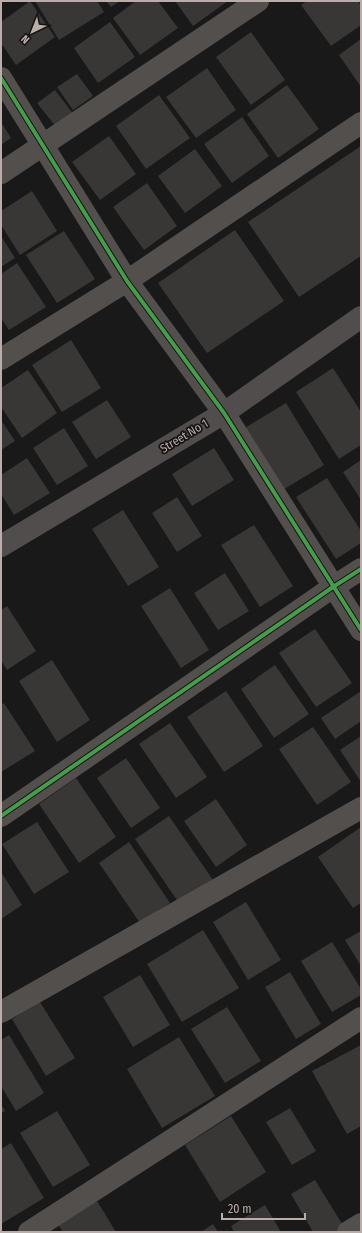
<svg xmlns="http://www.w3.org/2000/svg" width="362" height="1233" font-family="'Fira Sans Condensed',sans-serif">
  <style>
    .building { fill: #383736 }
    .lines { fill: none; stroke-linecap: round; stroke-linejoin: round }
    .street { stroke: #524f4d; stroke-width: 22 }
    .secondary { stroke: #504d4c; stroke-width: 22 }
    .cycleway-casing { stroke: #151413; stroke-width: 6 }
    .cycleway { stroke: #469c4c; stroke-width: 4 }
    .labels { text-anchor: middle; stroke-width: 3.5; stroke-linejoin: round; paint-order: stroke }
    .street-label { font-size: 12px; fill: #bbada9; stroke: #151413 }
  </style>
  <rect width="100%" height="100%" fill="#191919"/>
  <!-- building -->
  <path class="building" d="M 30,1 L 55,37 L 16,65 L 1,43 L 1,22 Z
    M 35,1 L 97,1 L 104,12 L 59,40 Z
    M 106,1 L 120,1 L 111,7 Z
    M 136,1 L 158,1 L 178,28 L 140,55 L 113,18 Z
    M 175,1 L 228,1 L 193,26 Z
    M 307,1 L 358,1 L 361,6 L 361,25 L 331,46 L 301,5 Z
    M 110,22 L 135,57 L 98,83 L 74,48 Z
    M 251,32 L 285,80 L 251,105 L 216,57 Z
    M 361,39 L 361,87 L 339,55 Z
    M 207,68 L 236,110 L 196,138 L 166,97 Z
    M 77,74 L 93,96 L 73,110 L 57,87 Z
    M 287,85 L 319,129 L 278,158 L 247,114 Z
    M 55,90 L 74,115 L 57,128 L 37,103 Z
    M 159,95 L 190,138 L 146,169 L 116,126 Z
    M 242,117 L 269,156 L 232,183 L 204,144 Z
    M 1,122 L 11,138 L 1,145 Z
    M 109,136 L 136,174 L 100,200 L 72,162 Z
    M 361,146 L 361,256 L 299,297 L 248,222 Z
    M 195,149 L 222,186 L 185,213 L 158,176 Z
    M 147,183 L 177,226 L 144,250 L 113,207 Z
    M 32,191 L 57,231 L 20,255 L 1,225 L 1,211 Z
    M 235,230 L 284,301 L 207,353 L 158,283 Z
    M 64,231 L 95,279 L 57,303 L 26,255 Z
    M 1,236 L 15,258 L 1,267 Z
    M 17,263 L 46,307 L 9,330 L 1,318 L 1,274 Z
    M 71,340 L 101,388 L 62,412 L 32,365 Z
    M 333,368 L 361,412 L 361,445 L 339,459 L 296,392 Z
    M 28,370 L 57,413 L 22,438 L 1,407 L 1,388 Z
    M 107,400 L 131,437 L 96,459 L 72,422 Z
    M 286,403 L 324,465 L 281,491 L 243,429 Z
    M 1,420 L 15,441 L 1,450 Z
    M 64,428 L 88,466 L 57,485 L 33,448 Z
    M 214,448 L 234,480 L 192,506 L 172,474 Z
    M 27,458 L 50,493 L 14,515 L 1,494 L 1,475 Z
    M 361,460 L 361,500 L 343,472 Z
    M 327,478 L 361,531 L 361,543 L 336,559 L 296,497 Z
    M 177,497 L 202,536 L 177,552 L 152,513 Z
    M 123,510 L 159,567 L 128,586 L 92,529 Z
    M 254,525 L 293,586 L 260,607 L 221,545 Z
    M 225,573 L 249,611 L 218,630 L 194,593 Z
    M 170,588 L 209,650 L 181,668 L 141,606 Z
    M 7,606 L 36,651 L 7,670 L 1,660 L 1,610 Z
    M 315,629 L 352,683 L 316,707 L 279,653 Z
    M 52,660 L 90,720 L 57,742 L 19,681 Z
    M 275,665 L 309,714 L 274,738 L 241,689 Z
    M 226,691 L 263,746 L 224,772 L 187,717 Z
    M 361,691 L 361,721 L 335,739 L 321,718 Z
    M 4,703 L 35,751 L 1,772 L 1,705 Z
    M 170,723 L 207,777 L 176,798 L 139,744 Z
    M 313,727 L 351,782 L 317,805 L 279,749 Z
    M 361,736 L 361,782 L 340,750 Z
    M 126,758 L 160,808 L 131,828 L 97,778 Z
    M 76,778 L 116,837 L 79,863 L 39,804 Z
    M 216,799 L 247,845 L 216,867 L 184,821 Z
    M 169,816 L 213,880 L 179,903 L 135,839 Z
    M 37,822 L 69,872 L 34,894 L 2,844 Z
    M 361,827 L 361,903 L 353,908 L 318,857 Z
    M 129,842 L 170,903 L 140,923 L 99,863 Z
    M 1,872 L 22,905 L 1,919 Z
    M 246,902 L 281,960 L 248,980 L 213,922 Z
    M 203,930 L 239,988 L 182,1022 L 147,964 Z
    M 361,931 L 361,966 L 345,940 Z
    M 332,942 L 361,989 L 361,995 L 332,1012 L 301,961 Z
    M 290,972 L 321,1024 L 296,1039 L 265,987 Z
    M 140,975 L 170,1025 L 133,1047 L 103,997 Z
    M 40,1002 L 75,1058 L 46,1076 L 12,1019 Z
    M 227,1007 L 261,1061 L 225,1083 L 191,1029 Z
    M 9,1035 L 44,1093 L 16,1111 L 1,1086 L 1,1040 Z
    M 179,1037 L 215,1096 L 162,1128 L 127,1069 Z
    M 361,1045 L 361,1126 L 347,1134 L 312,1071 Z
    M 1,1104 L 5,1111 L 1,1113 Z
    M 290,1108 L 316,1151 L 292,1165 L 266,1122 Z
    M 57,1111 L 90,1165 L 53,1187 L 20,1133 Z
    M 231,1116 L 266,1172 L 220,1202 L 185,1145 Z
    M 11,1143 L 44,1198 L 1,1224 L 1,1149 Z
    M 315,1180 L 344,1227 L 335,1232 L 313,1232 L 291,1194 Z
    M 97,1201 L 116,1232 L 63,1232 L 58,1225 Z
    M 265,1205 L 281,1232 L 234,1232 L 231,1226 Z
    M 213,1224 L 218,1232 L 201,1232 Z"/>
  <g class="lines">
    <!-- street -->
    <path class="street" d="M 1,78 L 127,281 L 224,413 L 361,630
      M 1,173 L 258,1
      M 1,359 L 127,281 L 361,123
      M 1,816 L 333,587 L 361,569
      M 1,1012 L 361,808
      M 29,1232 L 361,1018
      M 348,1232 L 361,1224"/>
    <!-- secondary -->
    <path class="secondary" d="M 1,546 L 224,413 L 361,317"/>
    <!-- cycleway casing -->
    <g class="cycleway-casing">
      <path id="cycleway" d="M 1,78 L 127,281 L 224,413 L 361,630
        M 1,816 L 333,587 L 361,569"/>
    </g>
    <!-- cycleway -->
    <use href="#cycleway" class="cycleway"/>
  </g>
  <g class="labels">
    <!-- street labels -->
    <g class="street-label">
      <text transform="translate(184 436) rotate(-31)" y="4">Street No 1</text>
    </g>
  </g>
  <!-- border -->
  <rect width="362" height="1233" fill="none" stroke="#bbada9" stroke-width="4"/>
  <!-- north arrow -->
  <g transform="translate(32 32) rotate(223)" stroke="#151413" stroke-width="3" paint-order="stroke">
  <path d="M0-3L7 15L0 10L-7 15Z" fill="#bbada9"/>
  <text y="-6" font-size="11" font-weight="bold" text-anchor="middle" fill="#bbada9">N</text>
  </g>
  <!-- scale -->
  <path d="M222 1213v6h83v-6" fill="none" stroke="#bbada9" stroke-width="2"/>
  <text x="228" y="1213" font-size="12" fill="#bbada9" stroke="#151413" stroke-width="3" paint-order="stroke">20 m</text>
</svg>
